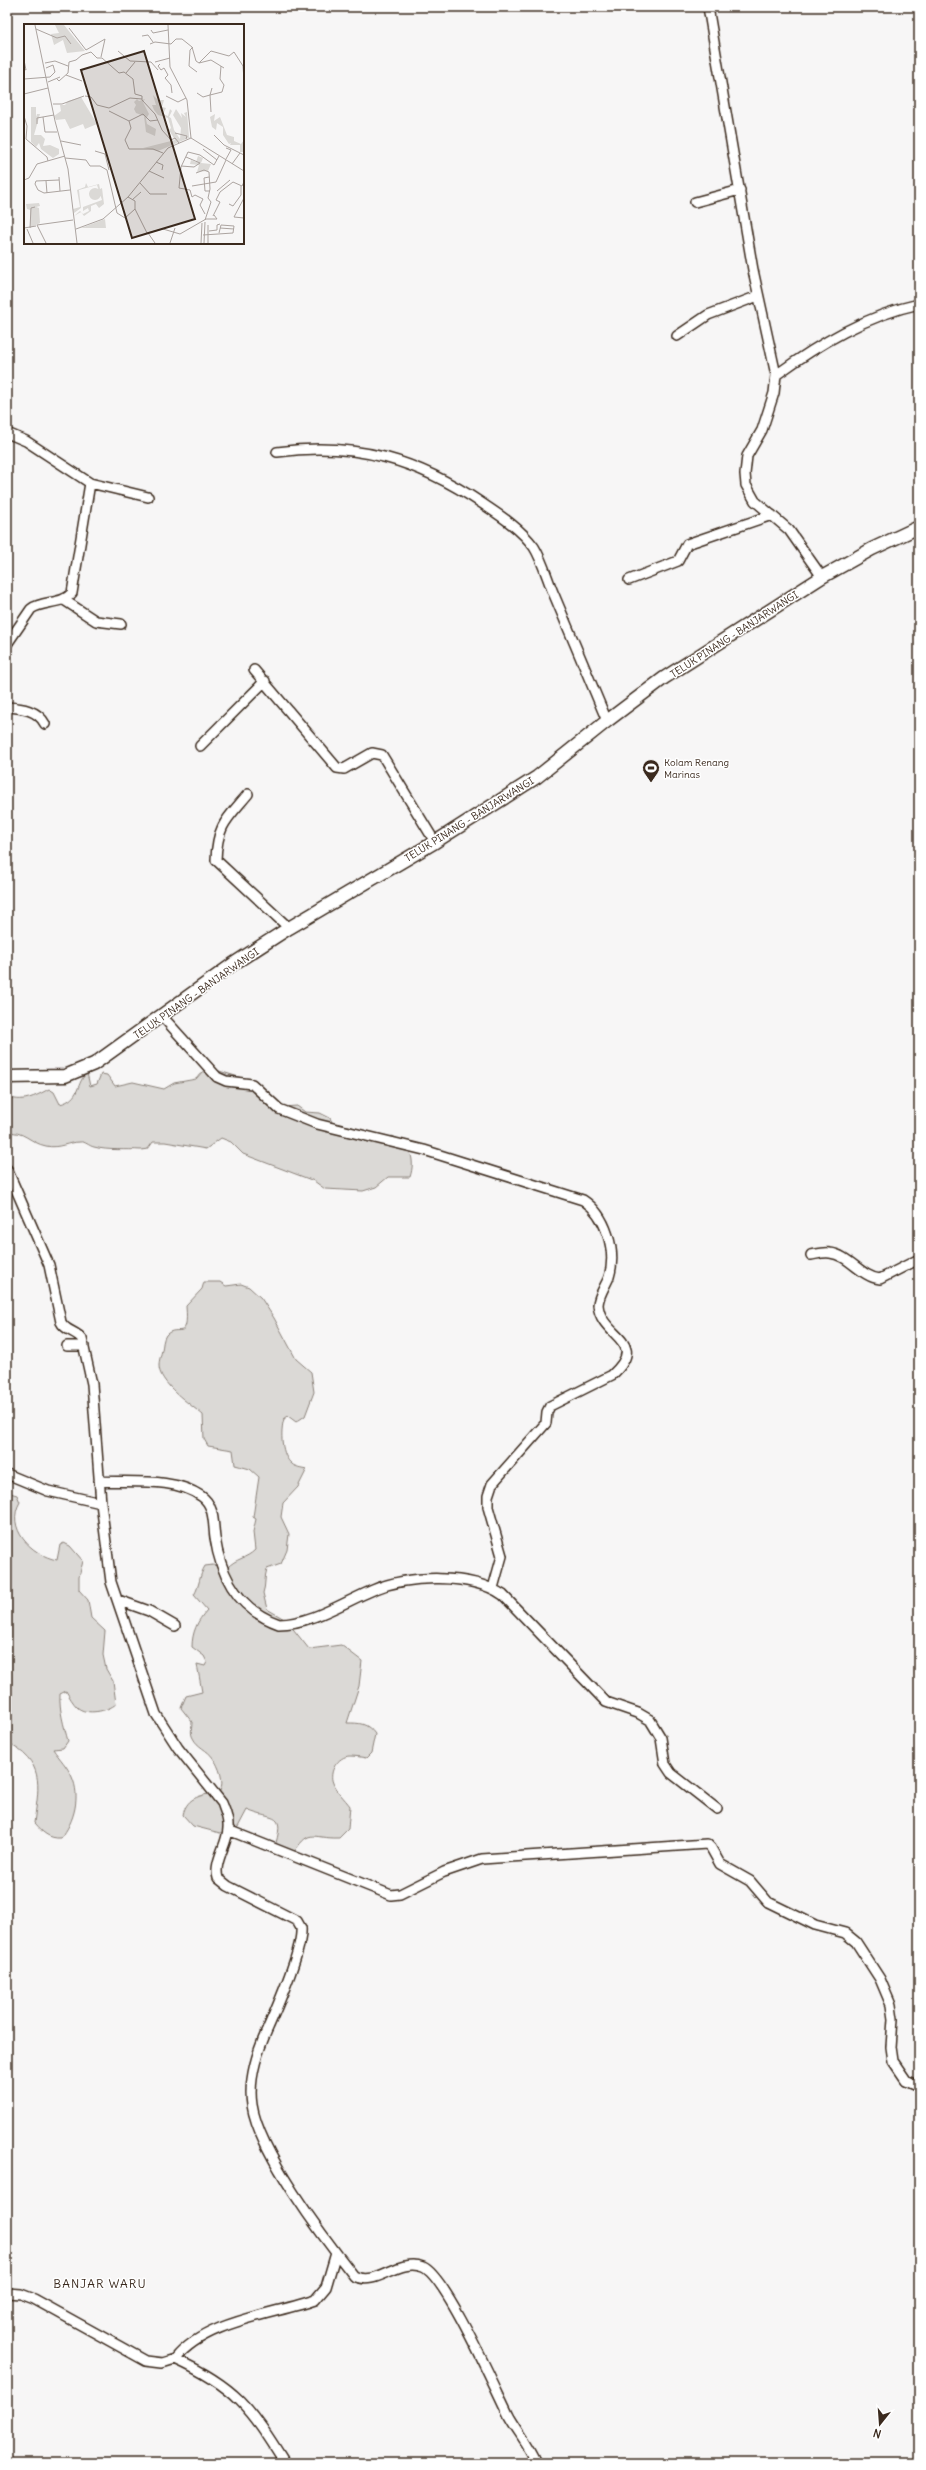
<svg xmlns="http://www.w3.org/2000/svg" width="926" height="2470" font-family="Delius,sans-serif">
  <style>
    .green { fill: #dbd9d6; stroke: #8b827a }
    .lines { fill: none; stroke-linecap: round; stroke-linejoin: round }
    .minor-casing { stroke: #3b2a1e; stroke-width: 12 }
    .secondary-casing { stroke: #3b2a1e; stroke-width: 15 }
    .minor { stroke: #fff; stroke-width: 9 }
    .secondary { stroke: #fff; stroke-width: 12 }
    .labels { text-anchor: middle; stroke-width: 3; stroke-linejoin: round; paint-order: stroke }
    .street-label { font-size: 10px; fill: #3b2a1e; stroke: #fff }
    .poi-label { font-size: 10px; fill: #3b2a1e; stroke: #fff; text-anchor: start }
    .quarter-label { font-size: 12px; letter-spacing: 1px; fill: #3b2a1e; stroke: #fff }
    .inset-road { fill: none; stroke: #aca4a0; stroke-width: 1 }
    .view { fill: #3b2a1e; fill-opacity: 0.15; stroke: #3b2a1e; stroke-width: 2 }
    .inset-edge { fill: none; stroke: #3b2a1e; stroke-width: 2 }
  </style>
  <rect width="100%" height="100%" fill="#f7f6f6"/>
  <filter id="ink" filterUnits="userSpaceOnUse"><feTurbulence type="fractalNoise" baseFrequency=".025" numOctaves="2"/><feDisplacementMap in="SourceGraphic" scale="8" xChannelSelector="R" yChannelSelector="G"/><feConvolveMatrix kernelMatrix="1 2 1 2 8 2 1 2 1" color-interpolation-filters="sRGB"/></filter>
  <g filter="url(#ink)">
    <!-- green -->
    <path class="green" d="M 216,1070 L 255,1082 L 281,1107 L 297,1106 L 305,1112 L 320,1113 L 330,1118 L 333,1124 C 340,1125 349,1125 355,1128 C 372,1135 373,1149 392,1136 C 410,1143 416,1159 410,1177 L 388,1177 L 376,1187 L 363,1191 L 325,1189 L 314,1181 L 243,1154 L 231,1142 L 221,1138 L 206,1149 L 165,1142 L 153,1142 L 148,1149 L 141,1150 C 126,1149 108,1151 94,1147 C 89,1146 85,1141 80,1142 C 68,1142 59,1149 46,1146 C 30,1143 24,1130 7,1133 L 7,1096 C 21,1104 36,1096 49,1089 L 54,1092 L 60,1104 C 81,1099 76,1082 87,1073 L 90,1086 L 97,1084 L 101,1074 L 107,1075 L 115,1086 L 133,1082 L 164,1089 L 174,1083 L 196,1079 L 202,1072 Z
      M 204,1282 L 220,1282 L 226,1286 L 241,1284 L 249,1287 L 261,1298 L 274,1318 L 296,1359 L 311,1372 L 314,1392 L 305,1416 L 296,1422 L 288,1416 L 284,1419 C 280,1431 281,1456 292,1464 C 295,1467 302,1468 307,1469 L 298,1487 L 283,1503 L 281,1517 L 289,1534 L 287,1550 L 281,1564 L 267,1569 C 264,1577 266,1585 263,1593 L 267,1609 L 286,1620 L 309,1649 L 341,1645 L 362,1661 L 359,1686 L 347,1723 C 360,1723 367,1723 375,1734 L 371,1753 L 366,1758 C 361,1757 355,1756 350,1756 C 338,1756 328,1772 333,1783 C 336,1791 345,1799 350,1806 L 348,1829 L 339,1838 C 310,1839 310,1826 291,1857 L 274,1850 C 286,1810 275,1822 247,1810 L 238,1827 L 229,1832 L 220,1833 L 193,1826 L 183,1815 C 187,1795 203,1796 220,1791 C 225,1782 219,1766 213,1758 C 208,1750 197,1747 193,1738 C 190,1733 192,1728 192,1722 L 181,1708 L 186,1696 L 202,1692 L 197,1664 L 205,1666 L 207,1662 L 204,1656 L 192,1647 C 192,1633 197,1621 207,1610 L 194,1595 C 200,1585 199,1576 205,1566 L 213,1565 L 227,1568 C 236,1558 246,1559 255,1550 L 253,1532 L 256,1519 L 253,1517 L 259,1477 L 250,1469 L 235,1465 L 233,1450 L 208,1446 L 204,1439 L 203,1415 C 190,1404 158,1383 159,1365 C 159,1360 161,1355 162,1350 C 163,1345 163,1339 166,1335 C 177,1323 189,1344 186,1306 L 202,1289 Z
      M 10,1493 L 17,1495 L 20,1502 C 5,1528 31,1555 57,1560 L 60,1545 L 64,1543 L 70,1546 L 83,1561 L 79,1577 L 79,1590 L 88,1600 L 91,1618 L 105,1631 L 103,1655 L 106,1669 L 113,1681 L 116,1704 C 108,1711 86,1716 77,1707 C 73,1703 69,1696 66,1691 L 60,1694 C 59,1710 64,1726 68,1741 L 63,1748 L 53,1749 C 59,1758 68,1767 72,1777 C 81,1797 74,1822 61,1838 C 49,1839 42,1832 34,1823 C 38,1791 46,1765 13,1746 L 7,1749 L 7,1494 Z"/>
    <g class="lines">
      <!-- minor casing -->
      <g class="minor-casing">
        <path id="minor" d="M 708,7 L 753,270 L 776,375 L 774,393 L 762,430 L 747,456 L 745,474 L 746,485 L 755,501 L 789,530 L 822,577
          M 695,202 L 740,190
          M 677,336 L 708,315 L 758,296
          M 776,375 C 819,344 867,315 919,304
          M 7,433 L 26,441 L 90,483 L 72,593 C 62,605 43,600 31,609 L 7,644
          M 277,452 C 356,441 418,460 483,504 C 501,516 521,529 534,547 C 543,561 548,582 555,597 C 572,638 589,679 607,721
          M 90,483 L 148,497
          M 629,580 L 678,561 L 687,544 L 772,515
          M 64,600 L 96,621 L 121,624
          M 254,670 L 337,768 L 344,769 L 372,753 L 382,755 L 435,842
          M 7,707 C 22,708 38,710 45,724
          M 200,746 L 265,681
          M 248,794 C 227,819 217,825 216,860 L 289,928
          M 162,1016 L 217,1077 L 226,1081 L 252,1084 L 279,1109 L 317,1124 L 424,1150 L 583,1200 C 606,1215 617,1251 609,1277 C 606,1285 598,1296 598,1305 C 601,1338 650,1340 612,1375 L 550,1406 L 547,1412 L 546,1423 L 492,1484 L 488,1496 L 488,1507 L 502,1556 L 493,1588
          M 7,1169 L 49,1265 L 61,1322 C 65,1331 76,1331 82,1339 L 92,1384 L 101,1503 L 111,1582 L 156,1714 L 178,1748 L 222,1803 C 225,1811 229,1819 228,1828 C 228,1844 213,1862 218,1878 L 228,1886 L 297,1921 L 301,1928 C 303,1949 277,2007 268,2028 C 258,2050 248,2080 252,2105 C 259,2152 323,2237 354,2276 C 377,2288 398,2257 423,2267 C 446,2276 496,2390 509,2416 C 518,2432 530,2446 537,2463
          M 811,1255 C 817,1254 824,1252 830,1253 C 849,1255 861,1277 880,1279 L 919,1259
          M 67,1346 L 84,1346
          M 7,1474 L 48,1491 L 101,1503
          M 99,1481 C 131,1483 174,1477 201,1496 C 215,1505 213,1524 215,1538 C 221,1577 239,1610 279,1624 C 311,1624 344,1602 373,1590 C 409,1575 471,1573 503,1595 L 606,1702 L 638,1713 L 650,1720 L 661,1738 L 665,1764 L 671,1773 L 717,1809
          M 118,1600 L 149,1611 L 175,1626
          M 228,1830 L 391,1895 L 400,1894 L 444,1872 L 482,1859 L 707,1844 L 711,1848 L 720,1864 L 750,1881 L 768,1902 L 815,1925 L 845,1933 L 856,1942 L 880,1979 L 891,2005 L 893,2019 L 891,2047 L 893,2061 L 906,2080 L 919,2086
          M 7,2293 L 21,2294 L 34,2299 L 146,2361 L 162,2363 L 175,2359 C 235,2386 251,2408 285,2463
          M 175,2359 C 205,2321 271,2315 315,2300 L 326,2287 L 336,2253"/>
      </g>
      <!-- secondary casing -->
      <g class="secondary-casing">
        <path id="secondary" d="M 7,1077 L 65,1076 L 94,1064 L 233,964 L 289,928 L 435,842 L 537,777 L 607,721 L 664,678 L 822,577 L 872,549 L 919,527"/>
      </g>
      <!-- minor -->
      <use href="#minor" class="minor"/>
      <!-- secondary -->
      <use href="#secondary" class="secondary"/>
    </g>
  </g>
  <!-- icons -->
  <defs>
    <g id="stadium-pin" transform="scale(0.9)"><path d="M0 17L-7.5 6A9.5 9.5 0 1 1 7.5 6Z" fill="#3b2a1e" stroke="#fff"/><path d="M0-5a6.5 5 0 1 0 0 10a6.5 5 0 1 0 0-10ZM-3.5-1.8h7v3.6h-7Z" fill="#fff"/></g>
  </defs>
  <g fill-rule="evenodd">
    <use href="#stadium-pin" x="651" y="768"/>
  </g>
  <g class="labels">
    <!-- street labels -->
    <g class="street-label">
      <text transform="translate(734 634) rotate(-33)" y="4">TELUK PINANG - BANJARWANGI</text>
      <text transform="translate(469 819) rotate(-32)" y="4">TELUK PINANG - BANJARWANGI</text>
      <text transform="translate(196 993) rotate(-35)" y="4">TELUK PINANG - BANJARWANGI</text>
    </g>
    <!-- poi labels -->
    <g class="poi-label">
      <text x="664" y="766">Kolam Renang<tspan x="664" dy="12">Marinas</tspan></text>
    </g>
    <!-- quarter labels -->
    <g class="quarter-label">
      <text x="100" y="2288">BANJAR WARU</text>
    </g>
  </g>
  <!-- overview -->
  <g transform="translate(24 24)">
    <rect width="220" height="220" fill="#f7f6f6"/>
    <path d="M 31,1 L 40,1 L 61,27 L 43,29 L 39,16 L 30,21 L 27,10 L 35,9 ZM 129,71 L 134,76 L 140,76 L 138,83 L 142,84 L 139,90 L 144,92 L 146,85 L 148,87 L 145,93 L 147,94 L 150,106 L 156,115 L 157,104 L 149,91 L 152,85 L 158,94 L 157,89 L 162,93 L 160,89 L 163,88 L 165,113 L 167,113 L 134,127 L 119,124 L 151,116 L 145,106 L 147,104 L 144,94 L 134,91 L 130,86 L 128,81 L 132,81 ZM 57,73 L 73,100 L 61,105 L 59,100 L 46,105 L 41,95 L 32,96 L 30,92 L 37,87 L 36,81 L 41,81 L 44,77 ZM 113,75 L 115,77 L 121,75 L 119,78 L 125,90 L 122,95 L 123,100 L 132,105 L 131,112 L 122,108 L 120,92 L 112,89 L 110,85 L 112,81 L 110,78 ZM 7,83 L 12,83 L 12,93 L 13,90 L 16,90 L 10,111 L 17,111 L 21,115 L 19,122 L 26,121 L 35,125 L 35,130 L 29,134 L 17,125 L 15,119 L 12,123 L 7,118 ZM 191,90 L 190,97 L 196,93 L 203,111 L 210,113 L 210,117 L 217,120 L 220,116 L 220,128 L 216,128 L 216,121 L 206,121 L 207,119 L 205,120 L 199,111 L 199,103 L 193,99 L 192,106 L 188,103 L 186,93 ZM 174,132 L 179,134 L 177,139 L 187,140 L 184,147 L 173,148 L 175,141 L 166,140 L 167,136 L 172,138 ZM 62,159 L 64,163 L 75,160 L 76,165 L 78,164 L 80,180 L 75,184 L 72,180 L 67,182 L 67,187 L 60,192 L 57,188 L 50,192 L 56,187 L 59,190 L 65,187 L 64,184 L 59,187 L 59,183 L 78,176 L 73,161 L 55,166 L 57,184 L 50,189 L 49,185 L 56,183 L 53,166 L 61,163 ZM65 170a6 6 0 1 1 12 0a6 6 0 1 1-12 0ZM 15,179 L 16,182 L 12,183 L 15,184 L 16,199 L 6,204 L 6,186 L 3,185 L 2,180 ZM 81,195 L 82,204 L 57,204 Z" fill="#dbd9d6"/>
    <path class="inset-road" d="M 11,1 L 31,97 L 44,145 L 53,219M 144,1 L 146,43 L 163,76 L 167,114M 45,4 L 62,26 L 81,15 L 77,33M 12,5 L 33,14 L 41,12 L 47,20M 127,6 L 129,9 L 144,6M 118,12 L 124,11 L 129,18M 126,20 L 131,18 L 147,20 L 152,15 L 158,15 L 168,23 L 172,37 L 175,39 L 187,27 L 205,32 L 210,28 L 219,42 L 220,56M 169,23 L 166,26 L 165,42 L 173,48M 94,27 L 106,37 L 127,38 L 134,46M 0,36 L 2,46 L 0,45M 131,38 L 146,34M 21,39 L 31,37 L 44,42M 175,39 L 187,36 L 200,44M 136,40 L 134,42 L 137,46 L 140,44 L 144,51 L 141,54 L 147,61 L 148,69M 102,49 L 111,38M 42,51 L 58,57M 0,55 L 26,53 L 31,48 L 29,41 L 22,44M 33,55 L 35,57 L 44,49 L 45,38 L 52,36 L 58,31 L 67,28 L 73,34 L 78,34 L 95,49 L 100,48 L 109,55 L 111,70 L 118,72 L 118,76 L 131,90 L 138,106 L 147,116 L 151,114 L 155,119M 24,58 L 36,53M 188,64 L 186,71 L 198,68 L 200,61 L 196,55 L 197,42M 173,69 L 179,73 L 186,71 L 187,88M 0,70 L 24,64M 61,72 L 67,73 L 73,81 L 85,84 L 106,74 L 118,75M 142,72 L 154,78 L 162,74M 29,80 L 38,80 L 60,72M 85,87 L 105,97 L 119,90 L 126,97 L 134,96M 0,92 L 3,102 L 2,115 L 23,133 L 24,137M 19,93 L 21,108 L 33,108M 105,97 L 107,104 L 101,116 L 105,125 L 129,125 L 139,129M 13,100 L 13,94 L 30,91M 151,109 L 163,112 L 162,115M 190,111 L 200,121 L 220,131M 167,114 L 220,147M 37,117 L 57,121M 179,125 L 193,136M 71,127 L 81,130 L 85,146M 41,134 L 62,136 L 66,142 L 76,142 L 83,146 L 93,189 L 101,194 L 111,185M 202,135 L 207,126 L 202,124M 132,138 L 139,141 L 138,146M 208,140 L 216,129M 157,142 L 170,143 L 176,139 L 162,133M 125,147 L 140,154M 172,149 L 180,146 L 185,148M 35,153 L 36,167M 185,153 L 180,154 L 181,167 L 186,167M 0,156 L 5,154 L 13,140 L 41,132M 35,156 L 12,157 L 11,160 L 14,166 L 20,169 L 46,166M 22,157 L 23,169M 116,159 L 126,170 L 143,170M 168,162 L 192,158 L 202,136M 193,167 L 206,156M 104,173 L 111,177 L 111,185 L 123,209 L 139,205 L 156,210 L 182,195 L 193,195 L 190,191M 220,174 L 210,193 L 220,194M 108,176 L 117,168M 205,180 L 209,182 L 217,171 L 217,162M 181,190 L 176,181 L 179,175 L 171,171 L 168,173 L 166,166 L 155,164 L 157,143 L 164,128 L 176,131 L 190,141 L 195,132M 189,192 L 196,178 L 192,176 L 196,168 L 209,158 L 218,162 L 220,158M 181,196 L 187,178 L 184,174 L 186,165 L 185,148M 0,204 L 12,202M 6,204 L 7,184 L 11,183M 196,204 L 210,205M 3,205 L 9,219M 52,205 L 79,195 L 104,173 L 144,124 L 167,114M 185,207 L 193,206 L 193,201 L 196,200M 124,209 L 131,219M 179,211 L 209,209 L 210,202 L 197,201 L 195,209M 22,219 L 13,201 L 49,196M 146,219 L 151,204M 177,219 L 178,199M 180,219 L 181,198M 184,219 L 184,201"/>
    <path class="view" d="M 120,27 L 171,195 L 108,214 L 57,46 Z"/>
    <rect width="220" height="220" class="inset-edge"/>
  </g>
  <!-- margin -->
  <rect width="926" height="2470" fill="none" stroke="#fff" stroke-width="24"/>
  <rect x="12" y="12" width="902" height="2446" fill="none" stroke="#3b2a1e" stroke-width="1.5" filter="url(#ink)"/>
  <!-- north arrow -->
  <g transform="translate(880 2424) rotate(197)" stroke="#ffffff" stroke-width="3" paint-order="stroke">
  <path d="M0-3L7 15L0 10L-7 15Z" fill="#3b2a1e"/>
  <text y="-6" font-size="11" font-weight="bold" text-anchor="middle" fill="#3b2a1e">N</text>
  </g>
</svg>
